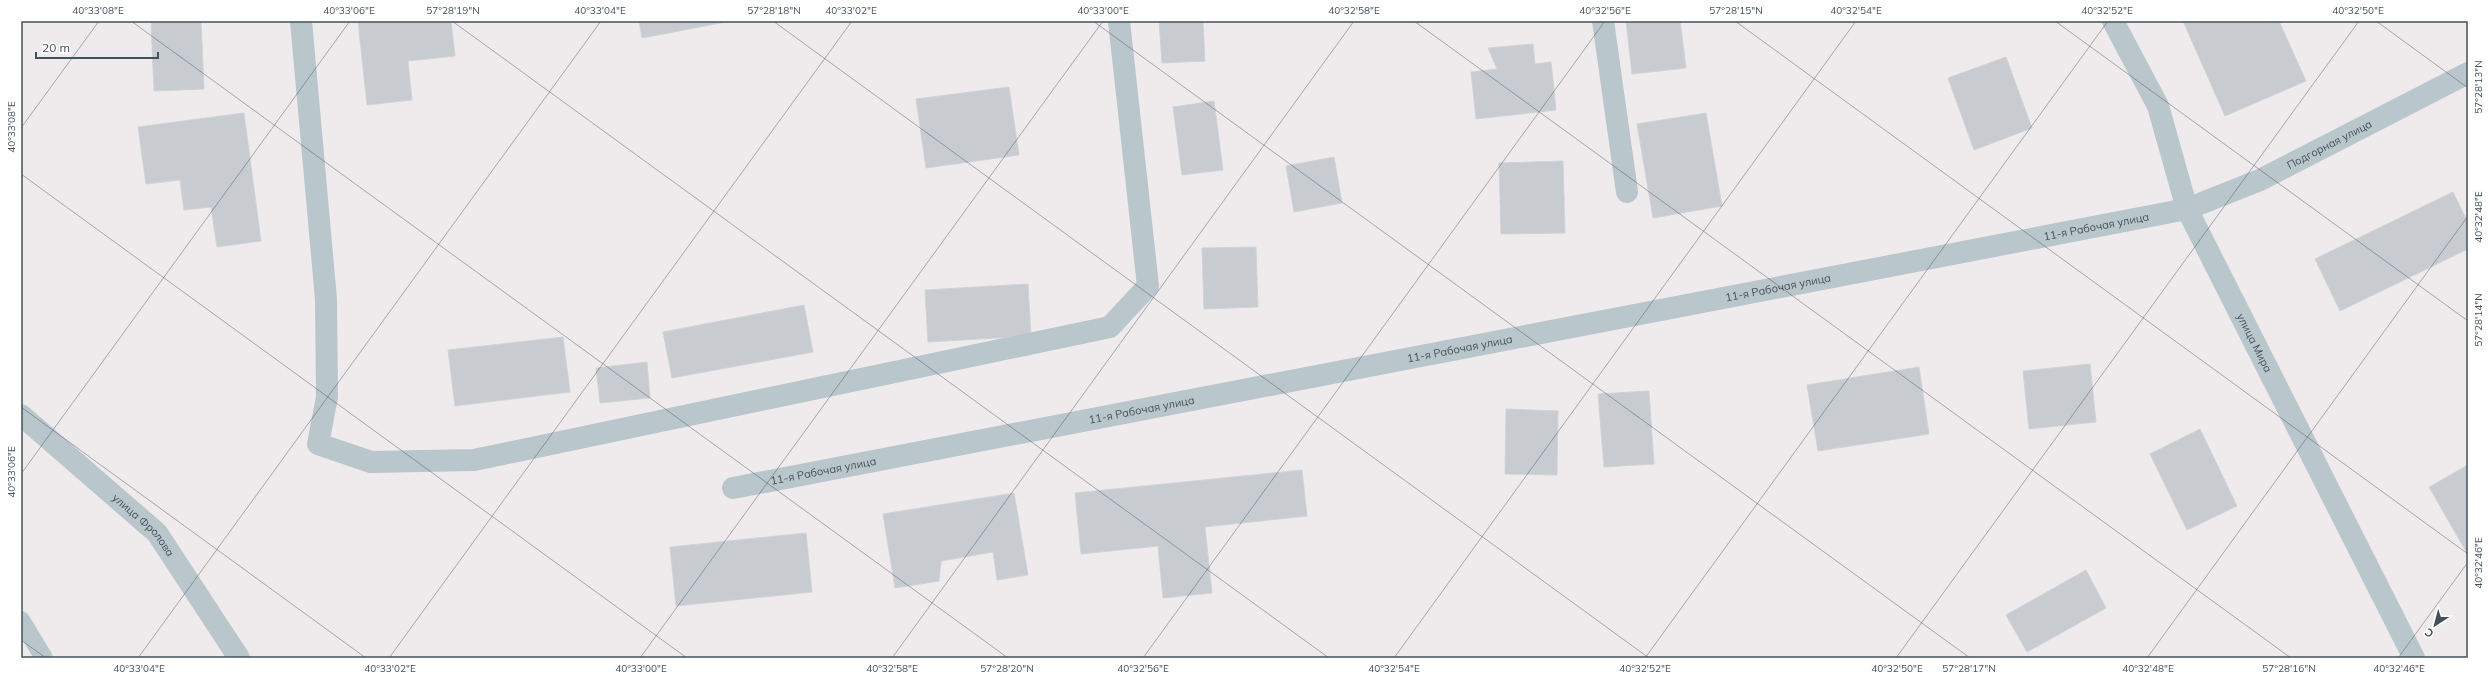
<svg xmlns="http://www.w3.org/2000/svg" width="2489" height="679" font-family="Mulish,sans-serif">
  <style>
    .building { fill: #c8ccd1; stroke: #cfd3d8 }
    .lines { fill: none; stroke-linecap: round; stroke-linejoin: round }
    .lane { stroke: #b9c6cc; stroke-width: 18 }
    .street { stroke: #b9c6cc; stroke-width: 22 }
    .ticks { fill: none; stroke: #43525a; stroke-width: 1; stroke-opacity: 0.45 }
    .labels { text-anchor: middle; stroke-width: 3.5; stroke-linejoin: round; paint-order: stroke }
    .street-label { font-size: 11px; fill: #43525a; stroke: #fff }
    .neatline { fill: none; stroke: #43525a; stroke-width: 1.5 }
    .ticks-label { font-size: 10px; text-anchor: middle; fill: #43525a }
  </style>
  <rect width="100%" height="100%" fill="#efebec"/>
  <!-- building -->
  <path class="building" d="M 151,21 L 201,21 L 204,89 L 154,91 Z
    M 358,21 L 451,21 L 455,56 L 408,61 L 412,100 L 367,105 Z
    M 639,21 L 731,21 L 642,38 Z
    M 1159,21 L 1203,21 L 1205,61 L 1162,63 Z
    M 1626,21 L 1680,21 L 1686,68 L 1632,74 Z
    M 2183,21 L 2279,21 L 2306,81 L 2225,116 Z
    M 1533,44 L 1535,64 L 1551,62 L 1556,110 L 1476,119 L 1471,72 L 1497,69 L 1488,48 Z
    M 2006,57 L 2032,128 L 1974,150 L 1948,78 Z
    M 1009,87 L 1019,155 L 926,168 L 916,99 Z
    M 1214,101 L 1223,170 L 1182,175 L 1173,107 Z
    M 244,113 L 261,241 L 217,247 L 211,207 L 184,210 L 180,180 L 146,184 L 138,127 Z
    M 1706,113 L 1722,206 L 1653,218 L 1637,124 Z
    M 1334,157 L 1342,203 L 1294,212 L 1286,166 Z
    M 1563,161 L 1565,233 L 1501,234 L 1499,163 Z
    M 2453,192 L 2468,223 L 2468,249 L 2340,311 L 2315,259 Z
    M 1256,247 L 1258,307 L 1204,309 L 1202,248 Z
    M 1028,284 L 1031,336 L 928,342 L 925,290 Z
    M 804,305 L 813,352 L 672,378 L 663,332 Z
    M 563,337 L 570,392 L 455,406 L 448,350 Z
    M 647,362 L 650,398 L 600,403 L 596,368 Z
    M 2090,364 L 2096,422 L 2029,429 L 2023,371 Z
    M 1919,367 L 1929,434 L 1818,451 L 1807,385 Z
    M 1649,391 L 1654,464 L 1604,467 L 1598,394 Z
    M 1506,409 L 1558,411 L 1557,475 L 1505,474 Z
    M 2200,429 L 2237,506 L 2187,530 L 2150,454 Z
    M 2468,465 L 2468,555 L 2429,487 Z
    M 1302,470 L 1307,516 L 1205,527 L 1212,593 L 1163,598 L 1158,546 L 1081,554 L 1075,493 Z
    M 1014,493 L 1028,575 L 997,580 L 993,552 L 941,561 L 939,581 L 895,588 L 883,514 Z
    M 806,533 L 812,592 L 676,606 L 670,547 Z
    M 2086,570 L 2106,608 L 2027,652 L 2006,615 Z"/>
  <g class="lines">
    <!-- lane -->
    <path class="lane" d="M 21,620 L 44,658"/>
    <!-- street -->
    <g class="street">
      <path d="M 301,21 L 326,299 L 327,397 L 318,444 L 371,462 L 474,460 L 1110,327 L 1148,286 L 1119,21"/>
      <path d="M 1603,21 L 1627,192"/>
      <path id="s1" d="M 2113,21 L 2158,106 L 2187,209 L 2414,658"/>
      <path id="s2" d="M 21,415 L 157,533 L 239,658"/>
      <path id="s3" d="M 733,488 L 2187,209 L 2260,180 L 2468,73"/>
    </g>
  </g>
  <!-- ticks -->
  <path class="ticks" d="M 131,21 L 1008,658M 452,21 L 1329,658M 773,21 L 1649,658M 1093,21 L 1970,658M 1414,21 L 2291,658M 1735,21 L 2468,554M 2055,21 L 2468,321M 2376,21 L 2468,88M 21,128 L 99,21M 21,174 L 687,658M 21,407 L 366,658M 21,474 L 350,21M 21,640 L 46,658M 138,658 L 601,21M 389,658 L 852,21M 640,658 L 1103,21M 892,658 L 1354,21M 1143,658 L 1605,21M 1394,658 L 1856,21M 1645,658 L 2108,21M 1896,658 L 2359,21M 2147,658 L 2468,216M 2398,658 L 2468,562"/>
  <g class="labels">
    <!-- street labels -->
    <g class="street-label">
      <text dy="4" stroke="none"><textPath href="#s3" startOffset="1637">Подгорная улица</textPath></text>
      <text dy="4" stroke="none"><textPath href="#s3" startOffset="1388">11-я Рабочая улица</textPath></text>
      <text dy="4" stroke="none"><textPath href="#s3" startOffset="1064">11-я Рабочая улица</textPath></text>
      <text dy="4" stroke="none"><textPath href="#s1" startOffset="353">улица Мира</textPath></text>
      <text dy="4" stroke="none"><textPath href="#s3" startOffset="740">11-я Рабочая улица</textPath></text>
      <text dy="4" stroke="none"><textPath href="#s3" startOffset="416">11-я Рабочая улица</textPath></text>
      <text dy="4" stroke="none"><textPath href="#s3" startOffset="92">11-я Рабочая улица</textPath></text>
      <text dy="4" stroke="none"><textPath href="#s2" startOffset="165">улица Фролова</textPath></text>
    </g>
  </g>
  <!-- border -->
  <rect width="2489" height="679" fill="none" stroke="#ffffff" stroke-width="44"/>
  <!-- north arrow -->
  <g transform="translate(2435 625) rotate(216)" stroke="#ffffff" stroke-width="3" paint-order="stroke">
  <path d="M0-3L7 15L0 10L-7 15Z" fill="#43525a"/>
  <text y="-6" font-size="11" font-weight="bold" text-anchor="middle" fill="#43525a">С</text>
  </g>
  <!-- scale -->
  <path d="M36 52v6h122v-6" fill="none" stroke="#43525a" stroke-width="2"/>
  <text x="42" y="52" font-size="12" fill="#43525a" stroke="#ffffff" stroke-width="3" paint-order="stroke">20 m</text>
  <rect x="22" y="22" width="2445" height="635" class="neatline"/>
  <g class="ticks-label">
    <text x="98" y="14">40°33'08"E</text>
    <text x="349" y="14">40°33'06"E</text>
    <text x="453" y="14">57°28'19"N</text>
    <text x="600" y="14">40°33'04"E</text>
    <text x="774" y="14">57°28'18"N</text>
    <text x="851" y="14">40°33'02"E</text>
    <text x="1103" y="14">40°33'00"E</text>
    <text x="1354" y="14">40°32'58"E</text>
    <text x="1605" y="14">40°32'56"E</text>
    <text x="1736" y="14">57°28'15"N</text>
    <text x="1856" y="14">40°32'54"E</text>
    <text x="2107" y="14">40°32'52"E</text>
    <text x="2358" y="14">40°32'50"E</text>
    <text transform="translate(2478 87) rotate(-90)" y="4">57°28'13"N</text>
    <text transform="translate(11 127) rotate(-90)" y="4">40°33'08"E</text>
    <text transform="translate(2478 217) rotate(-90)" y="4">40°32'48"E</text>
    <text transform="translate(2478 320) rotate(-90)" y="4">57°28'14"N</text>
    <text transform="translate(11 472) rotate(-90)" y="4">40°33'06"E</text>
    <text transform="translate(2478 563) rotate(-90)" y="4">40°32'46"E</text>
    <text x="139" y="672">40°33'04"E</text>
    <text x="390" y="672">40°33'02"E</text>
    <text x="641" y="672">40°33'00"E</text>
    <text x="892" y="672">40°32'58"E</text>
    <text x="1007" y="672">57°28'20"N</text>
    <text x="1143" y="672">40°32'56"E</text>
    <text x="1394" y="672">40°32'54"E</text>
    <text x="1645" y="672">40°32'52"E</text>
    <text x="1897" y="672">40°32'50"E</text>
    <text x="1969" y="672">57°28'17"N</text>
    <text x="2148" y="672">40°32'48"E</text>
    <text x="2289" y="672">57°28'16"N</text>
    <text x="2399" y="672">40°32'46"E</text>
  </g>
</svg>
